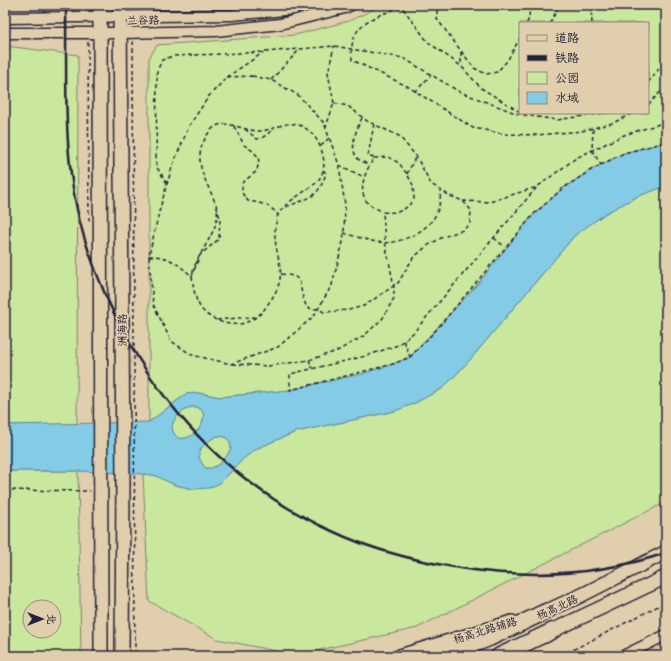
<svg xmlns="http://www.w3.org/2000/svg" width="671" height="661" font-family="'Patrick Hand','LXGW WenKai TC',sans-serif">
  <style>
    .built { fill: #dec2a2 }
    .green { fill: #cae79e; stroke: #76846c; fill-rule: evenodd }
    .water { fill: #84cce5; stroke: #5d88a1; fill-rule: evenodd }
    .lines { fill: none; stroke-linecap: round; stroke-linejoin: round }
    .minor-casing { stroke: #22223b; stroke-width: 13 }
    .major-casing { stroke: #22223b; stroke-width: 16 }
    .highway-casing { stroke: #22223b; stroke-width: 18 }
    .path { stroke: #22223b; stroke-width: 1.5; stroke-dasharray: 4 3; stroke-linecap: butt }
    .minor { stroke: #e1ceac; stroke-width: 10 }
    .major { stroke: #e1ceac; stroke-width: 13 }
    .highway { stroke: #e1ceac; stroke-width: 15 }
    .rail { stroke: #22223b; stroke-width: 2.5 }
    .labels { text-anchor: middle; stroke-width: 3.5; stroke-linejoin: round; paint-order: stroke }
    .street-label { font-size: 11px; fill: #22223b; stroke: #e1ceac }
  </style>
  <rect width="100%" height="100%" fill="#e1ceac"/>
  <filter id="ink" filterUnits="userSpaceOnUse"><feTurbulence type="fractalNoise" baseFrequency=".025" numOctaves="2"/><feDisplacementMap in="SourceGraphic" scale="8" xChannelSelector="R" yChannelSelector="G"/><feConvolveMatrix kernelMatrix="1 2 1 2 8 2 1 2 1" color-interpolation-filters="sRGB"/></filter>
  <g filter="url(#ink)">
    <!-- built -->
    <path class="built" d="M 666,628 L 666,656 L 608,656 L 624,648 Z"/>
    <!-- green -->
    <path class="green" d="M 383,5 L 666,5 L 666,142 L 624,153 L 591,170 L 562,189 L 534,214 L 475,287 L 410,357 L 393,364 L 365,373 L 290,390 L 220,397 L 199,393 L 186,394 L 149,422 L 149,58 L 157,45 L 295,35 L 349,21 ZM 520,23 L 648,23 L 648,113 L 520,113 Z
      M 5,46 L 78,55 L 77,424 L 5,425 Z
      M 666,186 L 666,502 L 417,628 L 306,653 L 281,652 L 217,639 L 149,601 L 143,474 L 154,475 L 175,485 L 194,489 L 220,483 L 244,458 L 258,448 L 279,439 L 296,432 L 395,411 L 415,403 L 443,388 L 469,361 L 575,235 L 606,213 L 636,197 Z
      M 191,407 C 217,406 199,443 178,438 C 164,426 178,412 191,407 Z
      M 217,436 L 226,437 L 230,442 L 231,448 C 227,458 217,470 206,468 C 191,454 203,443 217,436 Z
      M 5,471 L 78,471 L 81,656 L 5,656 ZM 30,607 L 54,607 L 54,631 L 30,631 Z"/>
    <!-- water -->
    <path class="water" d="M 666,142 L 666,186 L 636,197 L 606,213 L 575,235 L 469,361 L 443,388 L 415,403 L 395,411 L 296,432 L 279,439 L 258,448 L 244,458 L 220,483 L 209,488 L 194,489 L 175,485 L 154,475 L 143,474 L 78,471 L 5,471 L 5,425 L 149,422 L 186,394 L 199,393 L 220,397 L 290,390 L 365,373 L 393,364 L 410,357 L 475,287 L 534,214 L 562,189 L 591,170 L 624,153 ZM 191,407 C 217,406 198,443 178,438 C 164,426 178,412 191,407 ZM 217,436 L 226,437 L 230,442 L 231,448 C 227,458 217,470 206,468 C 191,454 203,443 217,436 Z"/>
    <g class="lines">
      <!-- minor casing -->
      <g class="minor-casing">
        <path id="minor" d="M 5,18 L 232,15 L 294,9 L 309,5
          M 5,33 L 120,33 L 216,31 L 280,24 L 345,8 L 351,5
          M 623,656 L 666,635"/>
      </g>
      <!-- major casing -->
      <g class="major-casing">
        <path id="major" d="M 100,5 L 101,656
          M 120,5 L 123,480 L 122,656
          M 538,614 L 547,611 L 582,595 L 666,552
          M 545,636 L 554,630 L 666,577
          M 400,656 L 512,622"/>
      </g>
      <!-- highway casing -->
      <g class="highway-casing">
        <path id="highway" d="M 446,656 L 490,638 L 547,611
          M 499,656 L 554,630"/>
      </g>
      <!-- path -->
      <path class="path" d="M 441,5 L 437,9 L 437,19 L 474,68 L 486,74 L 497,72 L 507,61 L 520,38
        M 591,5 L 592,23
        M 527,23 L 529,18 L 530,5
        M 550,23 L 557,10 L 557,5
        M 133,41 L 135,656
        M 88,42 L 89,222
        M 461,52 L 461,66
        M 252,76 L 271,80 L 298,95 L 324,123 L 339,165 L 345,205 L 344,233 L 343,242 L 332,285 L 314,316 L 278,347 L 231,364 L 192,355 L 171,341 L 153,304 L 149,256 L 159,212 L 172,167 L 189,126 L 209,96 L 227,77 Z
        M 227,77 L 264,52
        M 271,80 L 300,49
        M 648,82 L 653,77 L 666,59
        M 415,92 L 431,75
        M 334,103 L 328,73 L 334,46
        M 648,105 L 666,86
        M 520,112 L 481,88 L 461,66 L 428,42 L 402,7 C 373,17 348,23 352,60 L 407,86 L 473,128 L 505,134 L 536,135 L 582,131 L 613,123 L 633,113
        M 362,118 C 357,128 348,148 358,159 C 360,161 366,163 369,165
        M 666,122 L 624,135 L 576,158 L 537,187 L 413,333 L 398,345 L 366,356 L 290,374 L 290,390 L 393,364 L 410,357 L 436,330 L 534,214 L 562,189 L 591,170 L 624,153 L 666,142
        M 234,126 L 244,145 L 253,151 L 259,158 L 257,171 L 242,183 L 242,193 L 248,201 C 261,203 269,204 278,215
        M 245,129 L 257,139 L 262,138 L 274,129
        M 593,129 L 592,150 L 601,165
        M 321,146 L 329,138
        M 374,158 L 368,156 L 374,124
        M 339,165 L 364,177
        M 407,174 L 416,156
        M 167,183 L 156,166 L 157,71 L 162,60 L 173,56 L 265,52 L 334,46 L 403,58 L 460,92 L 518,114 L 557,120 L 604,113
        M 463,201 L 489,202 L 537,187
        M 286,207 C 310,197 318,199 326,173 L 323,170
        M 344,233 C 354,236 366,240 377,242 C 398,246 432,231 438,209 C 440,204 440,197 441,191
        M 494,238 L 505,247
        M 149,256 C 170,256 176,263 192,276 C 194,290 195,307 209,316 C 222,324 237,328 251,320 C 260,316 265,309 270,301 C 293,270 270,255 276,223 C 277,221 277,217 278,215 C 284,204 298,196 308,189 C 314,185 319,181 322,174 C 329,156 315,127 295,124 C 282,122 270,132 257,131 C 234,129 217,111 203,143 C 195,161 204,178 212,195 C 213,199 217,204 217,209 C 220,233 196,252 192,276 L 200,255 L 219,239 L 220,218 L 217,208
        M 281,274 L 294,276 L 299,280 L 303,298 L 307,308 L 318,309 L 324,312 L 349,310 L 364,306 L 398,283 L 413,258 L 427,246 L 443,237 L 463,230 L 470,224 L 471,210 L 463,201 L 450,196 L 431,184 L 416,156 L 399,136 L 367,121 L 348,106 L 334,103 L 326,127
        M 217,320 L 238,318 L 255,317
        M 404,341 L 410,357
        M 309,360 L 312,368
        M 233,364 L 269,366 L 309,360 L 337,351 L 364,336 L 383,318 L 394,298 L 394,286 L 385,242 L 383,212 C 399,213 404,212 414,199 L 413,185 L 407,174 L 399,163 L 388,157 L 374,158 C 366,170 357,189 367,202 C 370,206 378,209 383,212
        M 5,490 L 90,491
        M 561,656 L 666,602"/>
      <!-- minor -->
      <use href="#minor" class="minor"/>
      <!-- major -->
      <use href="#major" class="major"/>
      <!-- highway -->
      <use href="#highway" class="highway"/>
      <!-- rail -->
      <path class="rail" d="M 66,5 C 67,84 61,166 86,243 C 126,369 210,476 332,531 C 370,549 412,560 454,567 C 525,579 597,576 666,553"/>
    </g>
  </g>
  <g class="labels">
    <!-- street labels -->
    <g class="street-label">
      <text transform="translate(143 20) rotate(-1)" y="4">兰谷路</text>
      <text transform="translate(122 330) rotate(-90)" y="4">洲海路</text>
      <text transform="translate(557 607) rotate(-25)" y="4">杨高北路</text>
      <text transform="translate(485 630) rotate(-17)" y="4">杨高北路辅路</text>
    </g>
  </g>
  <!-- margin -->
  <rect width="671" height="661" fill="none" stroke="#e1ceac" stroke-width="20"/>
  <rect x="10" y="10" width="651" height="641" fill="none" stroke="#22223b" stroke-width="1.5" filter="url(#ink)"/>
  <!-- legend -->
  <rect x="519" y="22" width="130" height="92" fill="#e1ceac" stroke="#95897f"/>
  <rect x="527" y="35" width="20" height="6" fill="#e1ceac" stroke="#95897f"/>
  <text x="555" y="42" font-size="12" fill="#22223b">道路</text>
  <rect x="527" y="55" width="20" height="6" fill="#22223b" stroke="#95897f"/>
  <text x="555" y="62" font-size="12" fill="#22223b">铁路</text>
  <rect x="527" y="72" width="20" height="12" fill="#cae79e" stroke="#95897f"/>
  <text x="555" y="82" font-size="12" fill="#22223b">公园</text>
  <rect x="527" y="92" width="20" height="12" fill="#84cce5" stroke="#95897f"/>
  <text x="555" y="102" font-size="12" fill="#22223b">水域</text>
  <!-- north arrow -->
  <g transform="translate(42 619) rotate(90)"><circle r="19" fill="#e1ceac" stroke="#95897f"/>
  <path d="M0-3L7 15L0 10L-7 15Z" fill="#22223b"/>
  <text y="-6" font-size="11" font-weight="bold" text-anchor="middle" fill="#22223b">北</text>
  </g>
</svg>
